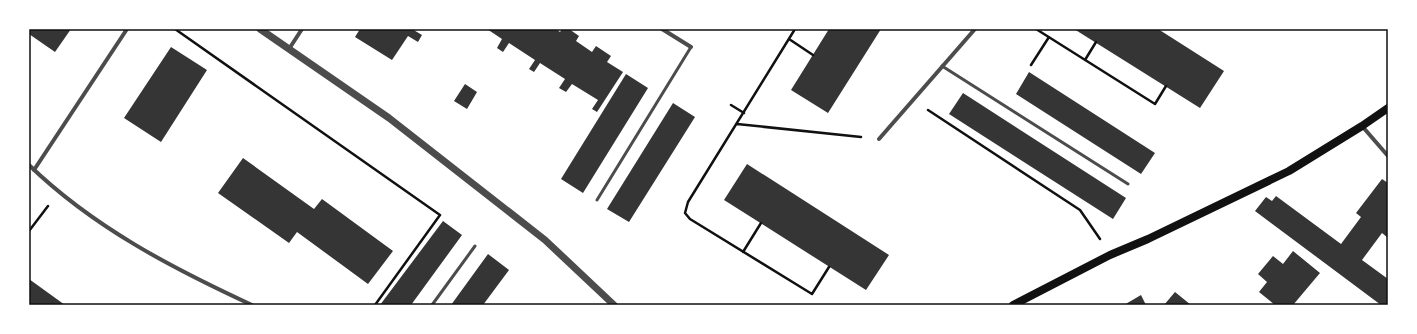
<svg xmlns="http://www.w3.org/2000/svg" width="1417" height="334" font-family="Raleway,sans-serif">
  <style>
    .building { fill: #353535 }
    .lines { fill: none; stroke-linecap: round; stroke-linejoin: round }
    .path { stroke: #111; stroke-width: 2.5 }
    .service { stroke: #4c4c4c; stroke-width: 3 }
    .minor { stroke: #4c4c4c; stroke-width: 4 }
    .tertiary { stroke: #4c4c4c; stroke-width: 7 }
    .secondary { stroke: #111; stroke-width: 8 }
    .neatline { fill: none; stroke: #111; stroke-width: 1.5 }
  </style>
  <rect width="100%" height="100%" fill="#fff"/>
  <!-- building -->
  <path class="building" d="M 29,29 L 71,29 L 55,52 L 29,34 Z
    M 360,29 L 412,29 L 422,35 L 418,42 L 408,36 L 392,60 L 355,37 Z
    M 487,29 L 556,29 L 560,32 L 562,29 L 569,29 L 579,36 L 576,41 L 592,52 L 596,46 L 611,56 L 607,62 L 623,72 L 597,112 L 592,109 L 598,100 L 572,84 L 566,92 L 559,88 L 565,79 L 540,63 L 534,72 L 529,69 L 535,60 L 509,43 L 503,52 L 497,48 L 502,39 Z
    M 829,29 L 881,29 L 828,113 L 791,90 Z
    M 1074,29 L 1158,29 L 1224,71 L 1200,108 Z
    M 171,47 L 207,70 L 161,142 L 124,118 Z
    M 1029,72 L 1155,153 L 1141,174 L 1016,94 Z
    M 626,74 L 648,88 L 583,193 L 561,179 Z
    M 465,84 L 477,92 L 467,109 L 454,101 Z
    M 963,93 L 1126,198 L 1113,219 L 949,114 Z
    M 673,103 L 695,117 L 629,222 L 607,209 Z
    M 243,158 L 314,209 L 322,199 L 393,251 L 368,284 L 297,232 L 289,243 L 218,193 Z
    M 747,164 L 889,255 L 866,290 L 724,200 Z
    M 1382,179 L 1388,183 L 1388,238 L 1382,233 L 1362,260 L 1388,279 L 1388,305 L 1381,305 L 1255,211 L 1266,197 L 1272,201 L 1276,196 L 1341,244 L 1361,217 L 1356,213 Z
    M 443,221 L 462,235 L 411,305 L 380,305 Z
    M 1293,251 L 1320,273 L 1293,305 L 1275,305 L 1259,292 L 1267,282 L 1258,274 L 1273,256 L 1283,264 Z
    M 488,254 L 509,270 L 483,305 L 451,305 Z
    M 29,279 L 65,305 L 29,305 Z
    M 1175,292 L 1191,305 L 1164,305 Z
    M 1141,295 L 1146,305 L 1124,305 Z"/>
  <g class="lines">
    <!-- path -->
    <path class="path" d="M 175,29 L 440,215 L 375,305
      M 795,29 L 688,202 L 685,213 L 690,219 L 812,294 L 829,267
      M 1036,29 L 1155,104 L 1166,86
      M 789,39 L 813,55
      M 1085,60 L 1096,42
      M 1031,65 L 1049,37
      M 731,105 L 744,113
      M 928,110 L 1080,210 L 1100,239
      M 737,124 L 861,137
      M 29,231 L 48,206
      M 743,252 L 761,223"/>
    <!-- service -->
    <path class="service" d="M 942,66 L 1128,184
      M 597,200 L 691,47
      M 432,305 L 475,246"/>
    <!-- minor -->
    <path class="minor" d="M 662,29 L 691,47
      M 289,49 L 302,29
      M 1362,126 L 1388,156
      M 879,139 L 975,29
      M 29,165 C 93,227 172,268 252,305
      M 34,170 L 127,29"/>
    <!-- tertiary -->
    <path class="tertiary" d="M 260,29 L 389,118 L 545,240 L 614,305"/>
    <!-- secondary -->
    <path class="secondary" d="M 1013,305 L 1110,255 L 1148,239 L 1289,171 L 1362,126 L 1388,108"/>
  </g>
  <!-- border -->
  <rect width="1417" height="334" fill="none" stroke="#ffffff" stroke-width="60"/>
  <rect x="30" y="30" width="1357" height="274" class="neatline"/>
</svg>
